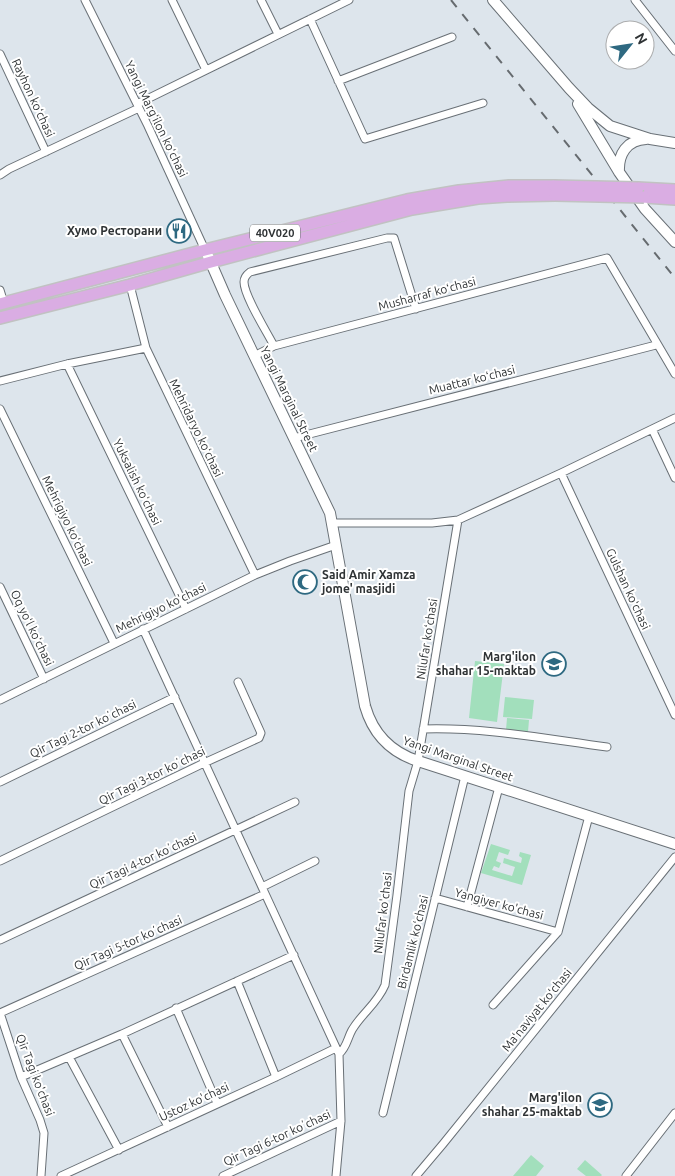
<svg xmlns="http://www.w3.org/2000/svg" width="675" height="1176" font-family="Ubuntu,sans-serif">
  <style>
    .green { fill: #a2dfbc }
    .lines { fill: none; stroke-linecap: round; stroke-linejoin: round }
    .street-casing { stroke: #697076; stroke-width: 9 }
    .secondary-casing { stroke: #697076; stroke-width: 12 }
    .primary-casing { stroke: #c1c2c2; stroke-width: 14 }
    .street { stroke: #fff; stroke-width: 7 }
    .secondary { stroke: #fff; stroke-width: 10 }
    .primary { stroke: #daade3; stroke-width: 11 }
    .rail { stroke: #666b6f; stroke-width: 2; stroke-dasharray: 9 9; stroke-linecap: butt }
    .primary-bridge-casing { stroke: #c1c2c2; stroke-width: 14; stroke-linecap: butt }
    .primary-bridge { stroke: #daade3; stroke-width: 11 }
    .labels { text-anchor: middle; stroke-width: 4; stroke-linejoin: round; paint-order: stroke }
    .shield { fill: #fff; stroke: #6d7072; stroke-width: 1 }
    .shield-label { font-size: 11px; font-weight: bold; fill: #2f3335 }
    .street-label { font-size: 12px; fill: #2f3335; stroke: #fff }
    .poi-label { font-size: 12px; font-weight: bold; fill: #2f3335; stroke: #fff; text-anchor: end }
  </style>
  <rect width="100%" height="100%" fill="#dde5ec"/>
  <!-- green -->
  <path class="green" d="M 475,661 L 504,664 L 497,722 L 469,718 Z
    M 505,697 L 534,700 L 532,719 L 503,717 Z
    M 507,718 L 529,720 L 528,732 L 506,730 Z
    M 491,844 L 510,850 L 508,855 L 499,852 L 496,861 L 501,863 L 499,868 L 494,866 L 492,870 L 512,876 L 515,867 L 503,863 L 504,858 L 521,863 L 522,858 L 519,856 L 520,852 L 531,855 L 522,885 L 481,873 Z
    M 531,1155 L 544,1166 L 536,1176 L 513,1176 Z
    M 585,1160 L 602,1175 L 601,1176 L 586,1176 L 577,1169 Z"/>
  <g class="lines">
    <!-- street casing -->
    <g class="street-casing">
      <path id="street" d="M 85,0 L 148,126 L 205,250
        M 172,0 L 206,70
        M 261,0 L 278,34
        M 635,0 L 675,51
        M 310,19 L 365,139 L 483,103
        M 0,54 L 46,152
        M 338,81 L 452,37
        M 137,104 L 349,0
        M 0,175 L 9,169 L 139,108
        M 130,285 L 146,348 L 255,575
        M 0,290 L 4,303
        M 274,346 C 267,332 244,296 244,282 C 244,278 246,275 250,272 L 387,238 L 394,238 L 416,309
        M 254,356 L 274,346 L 607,258 L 675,374
        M 67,364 L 186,609
        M 0,381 L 67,364 L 146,348
        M 0,409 L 114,643
        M 652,429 L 675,478
        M 294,438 L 656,345
        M 561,473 L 675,715
        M 332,523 L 432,523 L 458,520 L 561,473 L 675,418
        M 0,587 L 44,679
        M 143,629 L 339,1054 L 341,1121 L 336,1176
        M 0,700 L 255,575 L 290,561 L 336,545
        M 423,729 C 485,727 546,739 607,747
        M 0,782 L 175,697
        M 0,861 L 204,763 L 259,738 L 261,733 L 238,682
        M 262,887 L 315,861
        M 435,898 L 558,932 L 589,816
        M 467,907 L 499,787
        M 0,940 L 295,802
        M 237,981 L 276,1077
        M 493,1005 L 558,932
        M 176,1008 L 217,1103
        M 0,1013 L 265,894
        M 0,1013 L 21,1077 L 40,1120 L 44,1133 L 41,1176
        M 122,1034 L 168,1127
        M 339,1054 C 347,1047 347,1039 352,1030 C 362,1013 377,1004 385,985 L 397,895 L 409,791 L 418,761 L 458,520
        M 69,1057 L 119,1150
        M 21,1077 L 122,1034 L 294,955
        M 383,1113 L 465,776
        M 61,1176 L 276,1077 L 336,1048
        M 223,1176 L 341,1121
        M 416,1176 L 443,1144 L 675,857
        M 626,1176 L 675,1113"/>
    </g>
    <!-- secondary casing -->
    <g class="secondary-casing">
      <path id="secondary" d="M 493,0 L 569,88 L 588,108 L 610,126 L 650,139 L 675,143
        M 578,104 L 619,172 L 645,209 L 675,242
        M 619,172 C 618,154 627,140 646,139
        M 208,256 L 225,295 L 330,513 L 365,706 C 373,734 390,752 418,761 L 675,844"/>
    </g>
    <!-- primary casing -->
    <g class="primary-casing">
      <path id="primary" d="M 638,188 L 675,190
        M 644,197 L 675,199
        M 0,304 L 205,250 L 407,200 L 459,191 L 509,186 L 554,186
        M 0,318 L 130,285 L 211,262 L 412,209 L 478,198 L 507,196 L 555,195"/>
    </g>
    <!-- street -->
    <use href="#street" class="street"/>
    <!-- secondary -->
    <use href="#secondary" class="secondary"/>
    <!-- primary -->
    <use href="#primary" class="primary"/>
    <!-- rail -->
    <path class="rail" d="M 451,0 L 675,278"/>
    <!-- primary-bridge casing -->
    <g class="primary-bridge-casing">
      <path id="primary-bridge" d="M 554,186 L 638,188
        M 555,195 L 644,197"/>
    </g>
    <!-- primary-bridge -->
    <use href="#primary-bridge" class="primary-bridge"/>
  </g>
  <!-- icons -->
  <defs>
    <g id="restaurant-ring" transform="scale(1.25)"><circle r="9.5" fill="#fff" stroke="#2e6981" stroke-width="1.5"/><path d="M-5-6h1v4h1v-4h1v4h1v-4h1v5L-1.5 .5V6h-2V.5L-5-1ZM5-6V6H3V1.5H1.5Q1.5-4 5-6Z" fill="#2e6981"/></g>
    <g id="mosque-ring" transform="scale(1.25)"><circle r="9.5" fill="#fff" stroke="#2e6981" stroke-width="1.5"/><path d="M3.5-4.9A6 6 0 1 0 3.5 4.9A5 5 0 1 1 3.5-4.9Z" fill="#2e6981"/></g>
    <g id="school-ring" transform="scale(1.25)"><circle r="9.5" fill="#fff" stroke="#2e6981" stroke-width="1.5"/><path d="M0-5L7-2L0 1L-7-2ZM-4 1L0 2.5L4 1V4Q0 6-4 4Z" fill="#2e6981"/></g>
  </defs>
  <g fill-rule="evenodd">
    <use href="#restaurant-ring" x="179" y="231"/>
    <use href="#mosque-ring" x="305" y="582"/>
    <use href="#school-ring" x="554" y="664"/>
    <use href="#school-ring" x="600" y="1105"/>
  </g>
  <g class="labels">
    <!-- shield labels -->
    <rect class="shield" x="250" y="224.5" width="50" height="17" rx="4"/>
    <g class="shield-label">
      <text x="275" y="237">40V020</text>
    </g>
    <!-- street labels -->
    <g class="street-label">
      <text transform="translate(33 98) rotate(65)" y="4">Rayhon koʻchasi</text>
      <text transform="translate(156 119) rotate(64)" y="4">Yangi Margʻilon koʻchasi</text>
      <text transform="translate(427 294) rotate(-15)" y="4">Musharraf koʻchasi</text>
      <text transform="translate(472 380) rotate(-14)" y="4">Muattar koʻchasi</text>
      <text transform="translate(289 399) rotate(64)" y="4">Yangi Marginal Street</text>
      <text transform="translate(196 428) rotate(64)" y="4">Mehridaryo koʻchasi</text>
      <text transform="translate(137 482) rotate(64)" y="4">Yuksalish koʻchasi</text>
      <text transform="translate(67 521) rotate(64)" y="4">Mehrigiyo koʻchasi</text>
      <text transform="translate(628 589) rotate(65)" y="4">Gulshan koʻchasi</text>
      <text transform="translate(161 608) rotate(-26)" y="4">Mehrigiyo ko'chasi</text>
      <text transform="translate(32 628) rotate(64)" y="4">Oq yoʻl koʻchasi</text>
      <text transform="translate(427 639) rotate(-81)" y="4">Nilufar koʻchasi</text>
      <text transform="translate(83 729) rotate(-26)" y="4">Qir Tagi 2-tor koʼchasi</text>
      <text transform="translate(458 759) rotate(19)" y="4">Yangi Marginal Street</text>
      <text transform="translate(152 776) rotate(-26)" y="4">Qir Tagi 3-tor koʼchasi</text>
      <text transform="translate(143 861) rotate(-25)" y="4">Qir Tagi 4-tor koʼchasi</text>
      <text transform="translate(499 904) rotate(15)" y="4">Yangiyer ko'chasi</text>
      <text transform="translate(383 913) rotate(-83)" y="4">Nilufar ko'chasi</text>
      <text transform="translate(413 942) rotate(-76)" y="4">Birdamlik koʻchasi</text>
      <text transform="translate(128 943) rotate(-24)" y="4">Qir Tagi 5-tor koʼchasi</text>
      <text transform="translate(537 1010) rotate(-51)" y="4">Maʻnaviyat koʻchasi</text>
      <text transform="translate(35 1075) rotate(69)" y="4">Qir Tagi ko'chasi</text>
      <text transform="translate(194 1102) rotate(-25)" y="4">Ustoz ko'chasi</text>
      <text transform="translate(277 1138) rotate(-25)" y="4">Qir Tagi 6-tor koʼchasi</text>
    </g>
    <!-- poi labels -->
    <g class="poi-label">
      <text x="162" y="235">Хумо Ресторани</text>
      <text x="322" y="579" text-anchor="start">Said Amir Xamza<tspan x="322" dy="14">jome' masjidi</tspan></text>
      <text x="536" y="661">Marg'ilon<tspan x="536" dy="14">shahar 15-maktab</tspan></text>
      <text x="582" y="1102">Marg'ilon<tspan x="582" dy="14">shahar 25-maktab</tspan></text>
    </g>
  </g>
  <!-- north arrow -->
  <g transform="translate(630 45) rotate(60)"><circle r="24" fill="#ffffff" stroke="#acadae"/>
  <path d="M0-4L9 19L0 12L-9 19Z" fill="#2e6981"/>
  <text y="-8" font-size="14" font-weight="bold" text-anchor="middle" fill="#2f3335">N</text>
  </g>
</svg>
